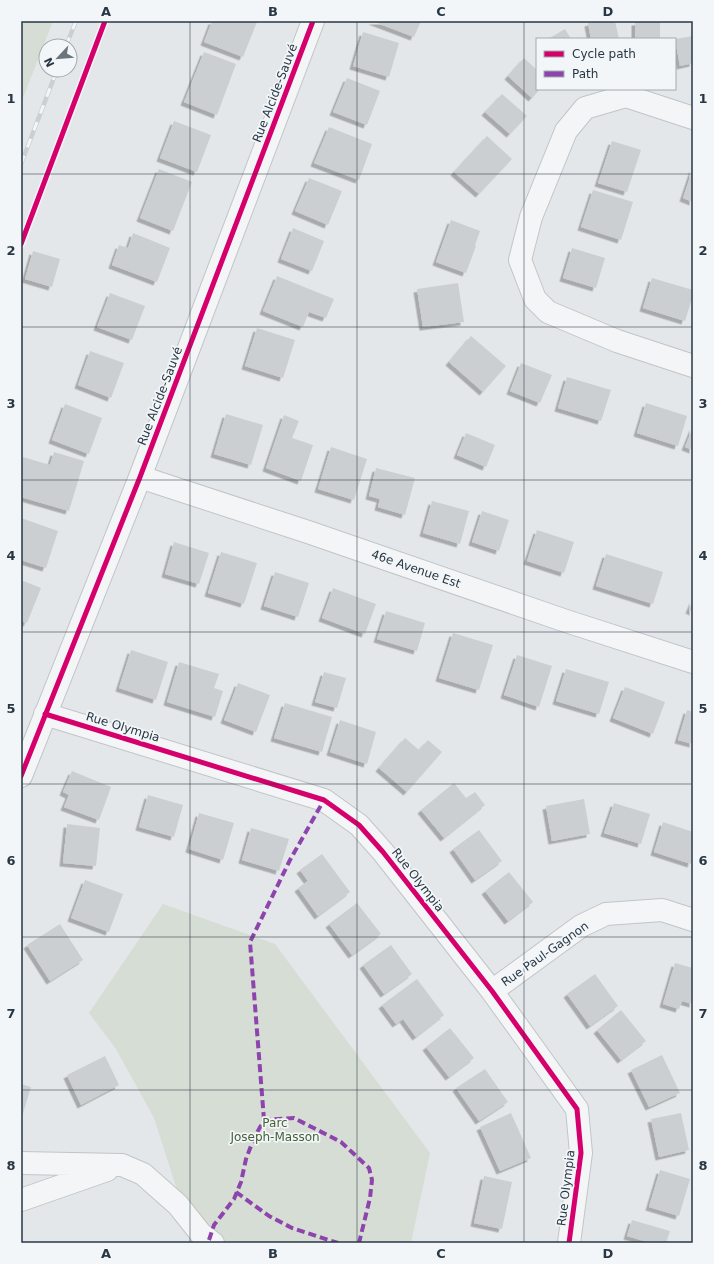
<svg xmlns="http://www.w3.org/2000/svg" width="714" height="1264" font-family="'DejaVu Sans',sans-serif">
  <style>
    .green { fill: #d6ddd4 }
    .building { fill: #cccfd2; filter: url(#shadow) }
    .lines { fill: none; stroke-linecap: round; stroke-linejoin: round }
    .minor-casing { stroke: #c2c5c7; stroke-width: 24 }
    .minor { stroke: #f3f5f6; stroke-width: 22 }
    .rail-casing { stroke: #cccfd1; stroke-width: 4.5 }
    .rail { stroke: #f2f6f8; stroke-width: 3; stroke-dasharray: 9; stroke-linecap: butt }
    .quiet { stroke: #8e44ad; stroke-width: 4; stroke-dasharray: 8 4; stroke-linecap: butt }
    .cycleway-casing { stroke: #f2f6f8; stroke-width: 8 }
    .cycleway { stroke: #d6006c; stroke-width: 5 }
    .grid { fill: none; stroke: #293744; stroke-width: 1; stroke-opacity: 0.55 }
    .labels { text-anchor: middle; stroke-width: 3.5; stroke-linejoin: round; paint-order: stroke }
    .street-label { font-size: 12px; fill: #293744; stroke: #f2f6f8 }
    .park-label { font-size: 12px; fill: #456036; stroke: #f2f6f8 }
    .neatline { fill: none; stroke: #293744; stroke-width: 1.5 }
    .grid-label { font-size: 13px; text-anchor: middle; font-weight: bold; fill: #293744 }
  </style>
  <defs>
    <filter id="shadow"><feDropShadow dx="-3.5" dy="3.5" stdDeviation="0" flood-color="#0004"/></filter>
  </defs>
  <rect width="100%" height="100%" fill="#e4e7e9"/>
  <!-- green -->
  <path class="green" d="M 21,21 L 53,21 L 21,103 Z
    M 163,904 L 275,944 L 430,1153 L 411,1243 L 227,1243 L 210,1236 L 180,1199 L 154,1118 L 116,1049 L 89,1013 Z"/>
  <!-- building -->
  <path class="building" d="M 212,21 L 257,22 L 243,57 L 204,42 Z
    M 372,21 L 421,21 L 414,37 Z
    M 595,21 L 615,21 L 619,39 L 591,39 L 588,23 Z
    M 660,21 L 660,39 L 635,39 L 635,22 Z
    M 565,29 L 571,39 L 548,39 Z
    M 363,32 L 399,43 L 389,77 L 353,66 Z
    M 693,36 L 693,63 L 680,66 L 675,39 Z
    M 204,52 L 236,64 L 217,115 L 184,102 Z
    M 524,58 L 537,70 L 537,89 L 540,89 L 532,98 L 508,76 Z
    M 347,78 L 380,91 L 367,125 L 333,112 Z
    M 502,94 L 527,116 L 510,134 L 485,112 Z
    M 174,121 L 211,135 L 197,172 L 160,158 Z
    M 329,127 L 372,144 L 359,180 L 314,163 Z
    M 487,136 L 512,159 L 479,194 L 454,172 Z
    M 612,141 L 641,150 L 627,192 L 598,183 Z
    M 693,168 L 693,202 L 683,198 Z
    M 159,169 L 192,182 L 173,231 L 140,218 Z
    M 309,178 L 342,191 L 328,225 L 295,211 Z
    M 593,190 L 633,202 L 621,240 L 581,227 Z
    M 451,220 L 480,231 L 475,245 L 476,246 L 466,273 L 436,262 Z
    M 293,228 L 324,241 L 312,271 L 281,259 Z
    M 133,233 L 170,248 L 157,282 L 112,265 L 119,245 L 128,248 Z
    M 572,248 L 605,258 L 596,288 L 563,278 Z
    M 33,251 L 60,259 L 52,287 L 25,279 Z
    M 277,276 L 334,299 L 326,318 L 309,312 L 303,327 L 263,311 Z
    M 652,278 L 693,290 L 693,295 L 685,321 L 643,308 Z
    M 458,283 L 464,322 L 423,327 L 417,289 Z
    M 110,293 L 145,306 L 132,340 L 97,327 Z
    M 257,328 L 295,340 L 283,378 L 245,366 Z
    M 471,336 L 506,366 L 483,392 L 449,362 Z
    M 90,351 L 124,363 L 111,398 L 78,385 Z
    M 521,363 L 552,375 L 540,403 L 510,391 Z
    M 567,377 L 611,390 L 601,421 L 558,408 Z
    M 646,403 L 687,416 L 678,446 L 637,433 Z
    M 65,404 L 102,418 L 89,454 L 52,440 Z
    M 226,414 L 263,425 L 251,465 L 214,454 Z
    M 284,415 L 299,421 L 292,438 L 313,445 L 301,481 L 266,468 Z
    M 693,427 L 693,450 L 685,447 Z
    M 466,433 L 495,445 L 486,467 L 457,455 Z
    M 331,447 L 367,459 L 354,500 L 318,489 Z
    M 54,452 L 84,461 L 69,511 L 21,497 L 21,464 L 23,457 L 50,465 Z
    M 376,468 L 415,478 L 405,515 L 378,507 L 380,499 L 369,496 Z
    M 432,501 L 469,511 L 460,544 L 423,533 Z
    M 482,511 L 509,520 L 499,551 L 472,542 Z
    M 21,518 L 58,531 L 46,568 L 21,560 Z
    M 537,530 L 574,542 L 564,573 L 527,561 Z
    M 174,542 L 209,553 L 199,584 L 165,574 Z
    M 221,552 L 257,563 L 244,604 L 208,593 Z
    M 606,554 L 663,572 L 653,604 L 596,586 Z
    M 275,572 L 309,583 L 298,617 L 264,606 Z
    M 21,580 L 41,588 L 27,623 L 21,621 Z
    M 333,588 L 376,604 L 365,634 L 322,618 Z
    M 693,600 L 693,612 L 689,610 Z
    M 386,611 L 425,623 L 417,651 L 377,639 Z
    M 453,633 L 493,645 L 479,690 L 439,678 Z
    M 131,650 L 168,662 L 156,700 L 119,688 Z
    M 517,655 L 552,666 L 539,707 L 504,695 Z
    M 179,662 L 219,674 L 214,688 L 223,691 L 215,717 L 167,702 Z
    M 566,669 L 609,682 L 599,714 L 556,701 Z
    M 324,672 L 346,678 L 337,708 L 315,702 Z
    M 238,683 L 270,695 L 256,732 L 224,720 Z
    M 625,687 L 665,702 L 653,734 L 613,718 Z
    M 285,703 L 332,717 L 322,752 L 274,738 Z
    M 687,710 L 693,712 L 693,744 L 678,740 Z
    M 340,720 L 376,732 L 367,764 L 330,752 Z
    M 405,738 L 419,750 L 428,740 L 442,752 L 407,792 L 379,768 Z
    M 72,771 L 111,787 L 99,820 L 64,807 L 69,795 L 63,792 Z
    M 454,783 L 466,798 L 475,792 L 485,805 L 444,838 L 421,810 Z
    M 148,795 L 183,805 L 174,837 L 139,827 Z
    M 584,799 L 590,834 L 552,841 L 546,806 Z
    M 614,803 L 650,814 L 641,844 L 604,833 Z
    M 199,813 L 234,823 L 223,860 L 189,849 Z
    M 663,822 L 693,832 L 693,857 L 691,864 L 654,852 Z
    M 67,824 L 100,828 L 96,866 L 63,863 Z
    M 251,828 L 289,839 L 279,871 L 242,860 Z
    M 479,830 L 502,861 L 475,880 L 453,849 Z
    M 322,854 L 350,892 L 318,916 L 298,888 L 308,881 L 300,870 Z
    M 509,872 L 533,902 L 508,921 L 485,891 Z
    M 85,880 L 123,894 L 109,932 L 71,918 Z
    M 357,903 L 381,934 L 352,955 L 329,924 Z
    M 60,924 L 83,960 L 50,981 L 27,945 Z
    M 391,945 L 412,974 L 384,994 L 363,965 Z
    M 675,963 L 693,968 L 693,1004 L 682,1001 L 679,1009 L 663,1004 Z
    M 595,974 L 618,1006 L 590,1026 L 567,994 Z
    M 417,979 L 444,1015 L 416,1037 L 403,1019 L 396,1024 L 382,1005 Z
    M 621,1010 L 646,1041 L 621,1060 L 597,1030 Z
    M 450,1028 L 474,1058 L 449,1077 L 426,1047 Z
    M 662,1055 L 680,1093 L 649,1107 L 631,1070 Z
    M 105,1056 L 119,1085 L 81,1105 L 67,1075 Z
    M 485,1069 L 508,1102 L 479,1121 L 456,1088 Z
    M 21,1084 L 31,1087 L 21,1120 Z
    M 511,1113 L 531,1158 L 500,1171 L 480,1127 Z
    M 681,1113 L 689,1150 L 659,1157 L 651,1119 Z
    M 660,1170 L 690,1179 L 679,1216 L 649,1207 Z
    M 484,1176 L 512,1182 L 502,1229 L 474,1223 Z
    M 632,1220 L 670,1231 L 666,1243 L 651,1243 L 627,1236 Z"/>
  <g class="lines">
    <!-- minor casing -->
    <g class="minor-casing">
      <path id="minor" d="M 693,118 L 626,96 L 585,108 L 566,131 L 531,217 L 520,260 L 535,299 L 548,312 L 617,341 L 693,366
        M 140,477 L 308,532 L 566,621 L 693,662
        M 45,714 L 324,800 L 359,825 L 383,852 L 492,991 L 577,1109 L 581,1153 L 569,1243
        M 21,776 L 140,477 L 313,21
        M 492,991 L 581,926 L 606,914 L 662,910 L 693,920
        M 21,1163 L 122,1165 L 143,1174 L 178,1205 L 201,1234 L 213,1243
        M 21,1200 L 107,1170"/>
    </g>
    <!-- minor -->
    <use href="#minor" class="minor"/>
    <!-- rail casing -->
    <g class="rail-casing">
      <path id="rail" d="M 66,46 L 76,21
        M 21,164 L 57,70"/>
    </g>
    <!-- rail -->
    <use href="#rail" class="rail"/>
    <!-- quiet -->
    <path class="quiet" d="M 264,1120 L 250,942 L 290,860 L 324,800
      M 236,1192 L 269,1216 L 292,1228 L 338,1243
      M 209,1240 L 214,1225 L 234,1199 L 241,1182 L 246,1159 L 254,1138 L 264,1120 L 294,1118 L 341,1142 L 369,1168 L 372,1180 L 370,1198 L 359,1243"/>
    <!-- cycleway casing -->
    <g class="cycleway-casing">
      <path id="cycleway" d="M 21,244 L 105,21
        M 45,714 L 324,800 L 359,825 L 383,852 L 492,991 L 577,1109 L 581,1153 L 569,1243
        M 21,776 L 140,477 L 313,21"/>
    </g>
    <!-- cycleway -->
    <use href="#cycleway" class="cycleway"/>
  </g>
  <!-- grid -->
  <path class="grid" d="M 190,21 L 190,1243M 357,21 L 357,1243M 524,21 L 524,1243M 21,174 L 693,174M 21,327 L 693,327M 21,480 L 693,480M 21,632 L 693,632M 21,784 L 693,784M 21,937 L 693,937M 21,1090 L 693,1090"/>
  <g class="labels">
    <!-- street labels -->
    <g class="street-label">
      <text transform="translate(275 93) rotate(-69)" y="4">Rue Alcide-Sauvé</text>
      <text transform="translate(160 396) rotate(-69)" y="4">Rue Alcide-Sauvé</text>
      <text transform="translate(416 569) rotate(19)" y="4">46e Avenue Est</text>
      <text transform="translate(123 727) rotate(17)" y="4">Rue Olympia</text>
      <text transform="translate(418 880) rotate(52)" y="4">Rue Olympia</text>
      <text transform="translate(545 954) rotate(-35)" y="4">Rue Paul-Gagnon</text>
      <text transform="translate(566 1188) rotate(-83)" y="4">Rue Olympia</text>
    </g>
    <!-- park labels -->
    <g class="park-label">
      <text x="275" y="1127">Parc<tspan x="275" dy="14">Joseph-Masson</tspan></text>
    </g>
  </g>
  <!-- border -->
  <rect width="714" height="1264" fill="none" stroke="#f2f6f8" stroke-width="44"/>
  <!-- legend -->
  <rect x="536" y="38" width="140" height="52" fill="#f2f6f8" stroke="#a2aab0"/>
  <rect x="544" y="51" width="20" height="6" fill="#d6006c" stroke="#a2aab0"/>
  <text x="572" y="58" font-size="12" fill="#293744">Cycle path</text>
  <rect x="544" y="71" width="20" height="6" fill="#8e44ad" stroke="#a2aab0"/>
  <text x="572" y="78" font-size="12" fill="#293744">Path</text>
  <!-- north arrow -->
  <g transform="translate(58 58) rotate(244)"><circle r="19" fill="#f2f6f8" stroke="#a2aab0"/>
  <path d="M0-3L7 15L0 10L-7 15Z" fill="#6a757e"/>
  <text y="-6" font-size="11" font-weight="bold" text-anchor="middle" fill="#293744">N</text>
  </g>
  <rect x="22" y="22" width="670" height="1220" class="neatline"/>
  <g class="grid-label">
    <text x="106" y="16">A</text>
    <text x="273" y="16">B</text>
    <text x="441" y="16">C</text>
    <text x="608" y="16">D</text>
    <text x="11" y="103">1</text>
    <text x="703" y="103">1</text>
    <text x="11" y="255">2</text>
    <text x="703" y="255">2</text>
    <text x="11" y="408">3</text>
    <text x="703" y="408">3</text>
    <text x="11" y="560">4</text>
    <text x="703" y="560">4</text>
    <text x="11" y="713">5</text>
    <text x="703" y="713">5</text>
    <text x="11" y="865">6</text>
    <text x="703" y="865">6</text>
    <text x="11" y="1018">7</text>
    <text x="703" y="1018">7</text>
    <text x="11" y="1170">8</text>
    <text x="703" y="1170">8</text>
    <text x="106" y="1258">A</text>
    <text x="273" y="1258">B</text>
    <text x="441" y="1258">C</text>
    <text x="608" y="1258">D</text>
  </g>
</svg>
